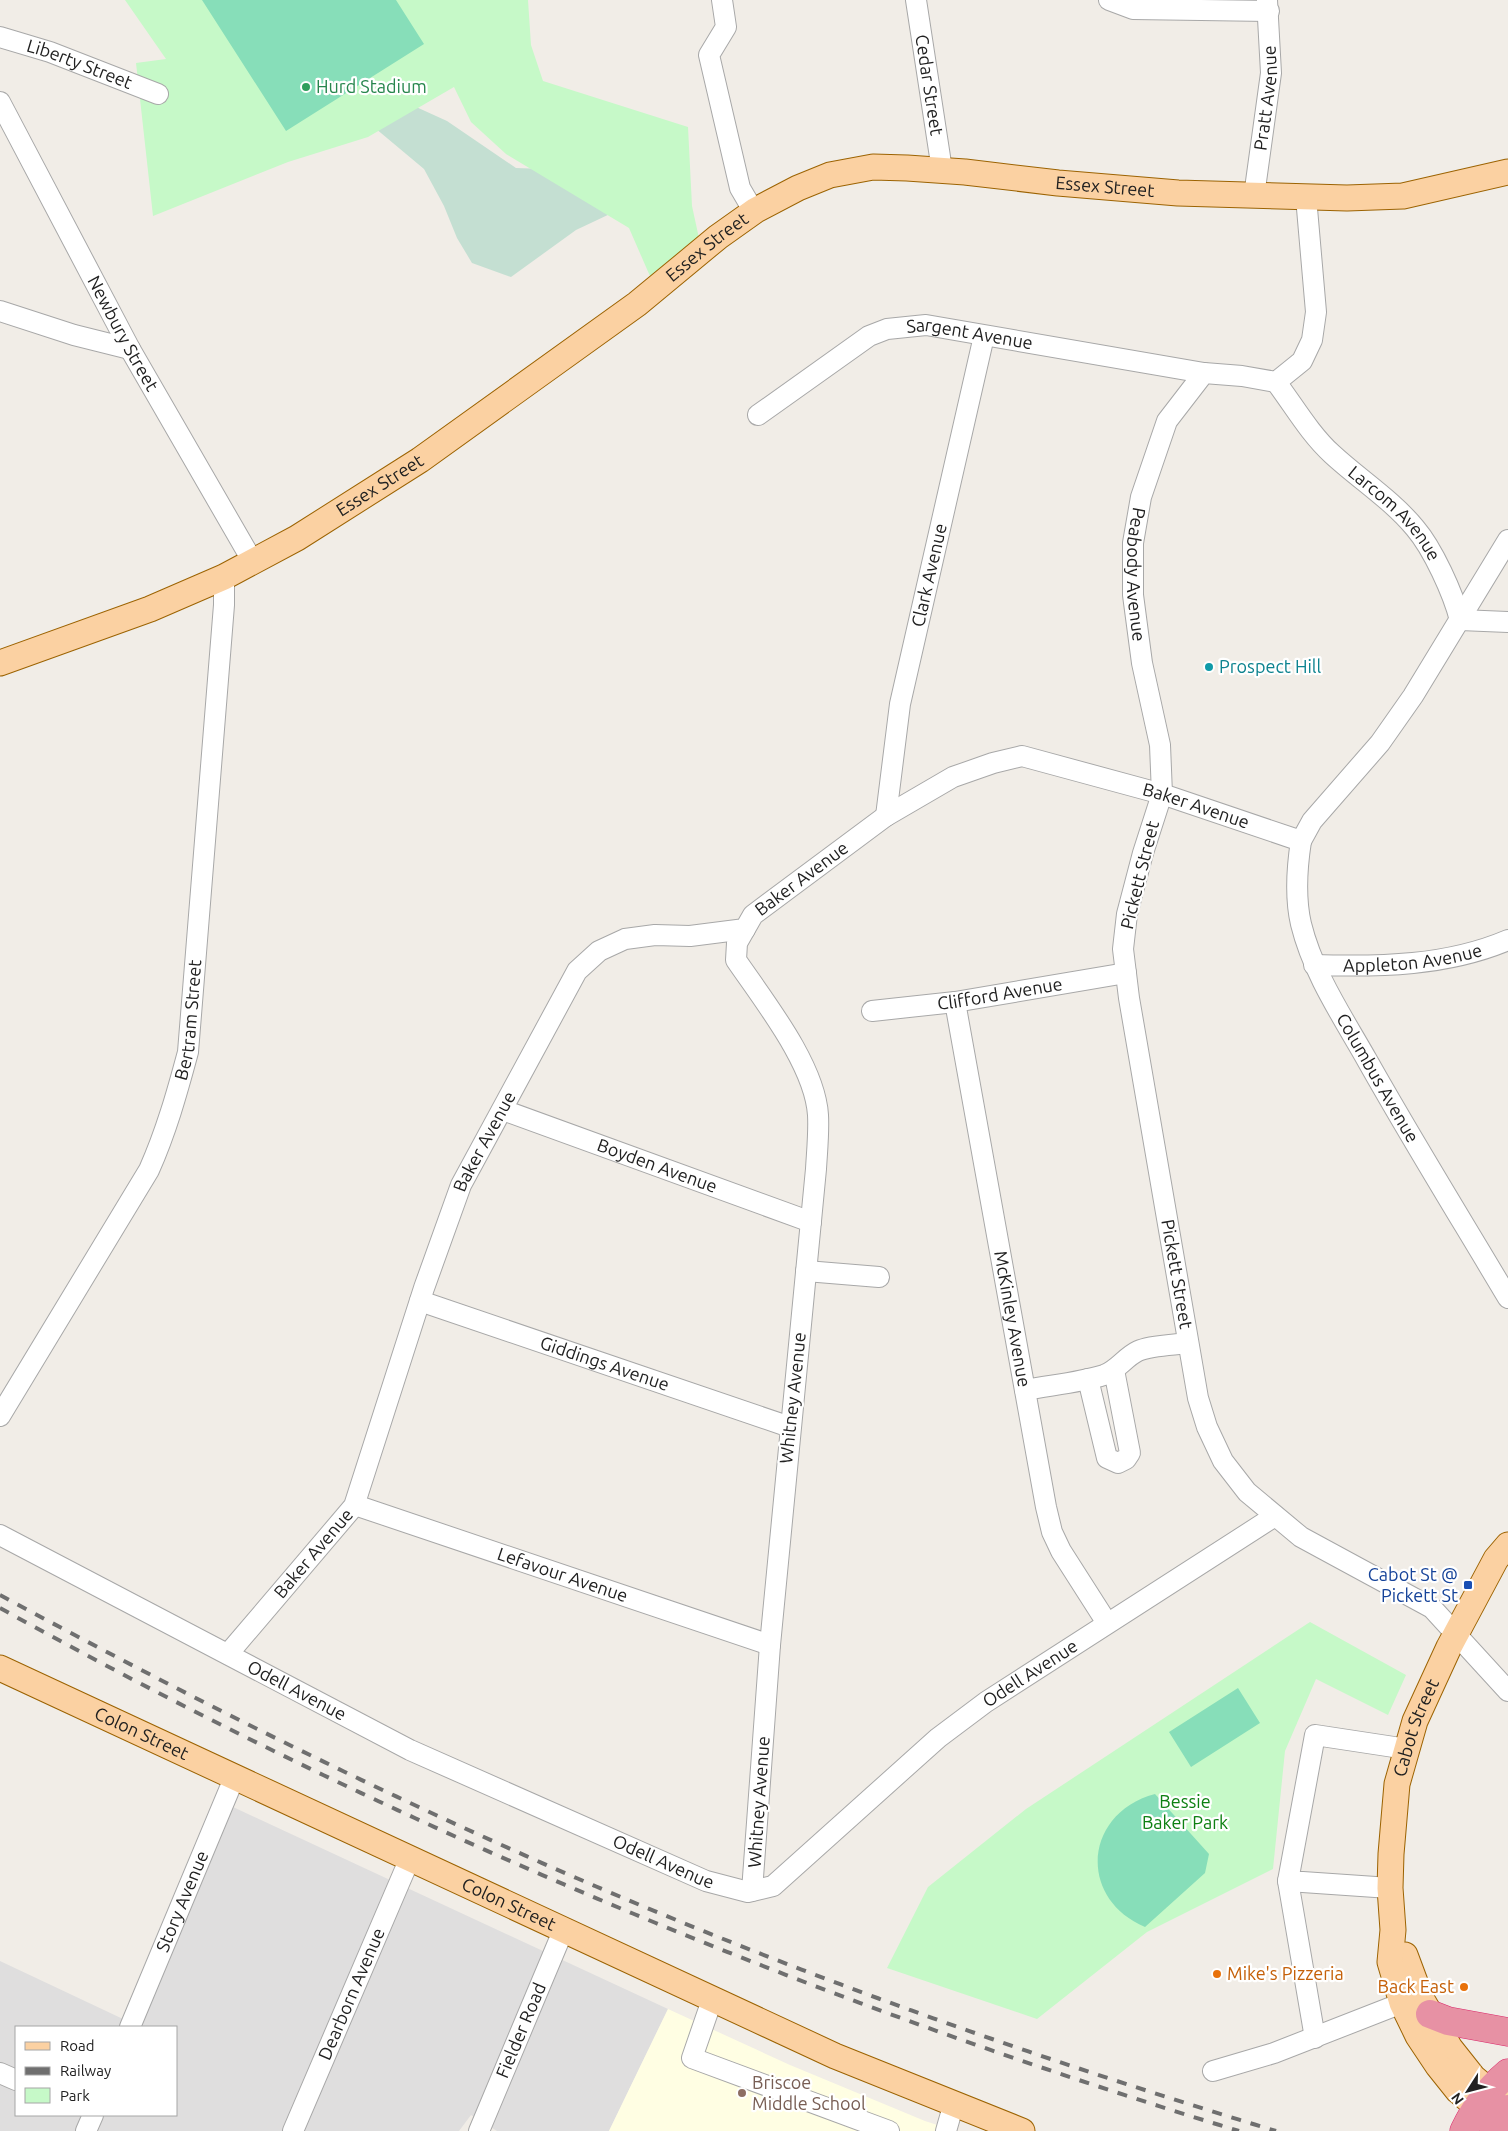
<svg xmlns="http://www.w3.org/2000/svg" width="1508" height="2131" font-family="Ubuntu,sans-serif">
  <style>
    .residential { fill: #dfdede; fill-rule: evenodd }
    .education { fill: #fffee3 }
    .wetland { fill: #c4dfd2 }
    .park { fill: #c6f9c8 }
    .pitch { fill: #87deb9 }
    .lines { fill: none; stroke-linecap: round; stroke-linejoin: round }
    .minor-casing { stroke: #a8a8a8; stroke-width: 22 }
    .major-casing { stroke: #9c6302; stroke-width: 27 }
    .highway-casing { stroke: #da2a6c; stroke-width: 29 }
    .minor { stroke: #fff; stroke-width: 20 }
    .major { stroke: #fbd1a2; stroke-width: 25 }
    .highway { stroke: #e791a4; stroke-width: 28 }
    .rail { stroke: #6f6f6f; stroke-width: 4; stroke-dasharray: 10 10; stroke-linecap: butt }
    .leisure-dot { fill: #2e9e5b; stroke: #fff; stroke-width: 2 }
    .culture-dot { fill: #0f9aa8; stroke: #fff; stroke-width: 2 }
    .transit-dot { fill: #1a4fb4; stroke: #fff; stroke-width: 2 }
    .food-dot { fill: #e8710a; stroke: #fff; stroke-width: 2 }
    .education-dot { fill: #8d6e63; stroke: #fff; stroke-width: 2 }
    .labels { text-anchor: middle; stroke-width: 4.5; stroke-linejoin: round; paint-order: stroke }
    .street-label { font-size: 18px; fill: #212121; stroke: #fff }
    .leisure-label { font-size: 18px; fill: #27864d; stroke: #fff; text-anchor: start }
    .culture-label { font-size: 18px; fill: #0d838f; stroke: #fff; text-anchor: start }
    .transit-label { font-size: 18px; fill: #164399; stroke: #fff; text-anchor: end }
    .park-label { font-size: 18px; fill: #0d8012; stroke: #fff }
    .food-label { font-size: 18px; fill: #c56008; stroke: #fff; text-anchor: start }
    .education-label { font-size: 18px; fill: #785e54; stroke: #fff; text-anchor: start }
  </style>
  <rect width="100%" height="100%" fill="#f1ede7"/>
  <!-- residential -->
  <path class="residential" d="M 233,1807 L 668,2009 L 609,2131 L 497,2131 L 471,2115 L 459,2131 L 0,2131 L 0,1961 L 140,2027 ZM 16,2027 L 176,2027 L 176,2115 L 16,2115 Z"/>
  <!-- education -->
  <path class="education" d="M 668,2009 L 790,2065 L 925,2121 L 956,2131 L 609,2131 Z"/>
  <!-- wetland -->
  <path class="wetland" d="M 414,106 L 447,121 L 516,168 L 545,169 L 612,213 L 576,230 L 511,277 L 472,263 L 457,238 L 444,206 L 424,169 L 375,128 Z"/>
  <!-- park -->
  <path class="park" d="M 125,0 L 528,0 L 531,45 L 543,81 L 688,127 L 692,206 L 702,252 L 653,283 L 629,228 L 506,154 L 471,122 L 454,87 L 368,137 L 288,162 L 153,216 L 136,63 L 166,59 Z
    M 1310,1622 L 1406,1675 L 1388,1715 L 1316,1679 L 1285,1751 L 1273,1869 L 1147,1932 L 1037,2019 L 887,1968 L 928,1887 L 1026,1809 Z"/>
  <!-- pitch -->
  <path class="pitch" d="M 202,0 L 396,0 L 424,44 L 286,131 Z
    M 1238,1688 L 1260,1723 L 1191,1767 L 1169,1732 Z
    M 1155,1794 L 1209,1854 L 1205,1873 L 1145,1927 C 1077,1898 1084,1813 1155,1794 Z"/>
  <g class="lines">
    <!-- minor casing -->
    <g class="minor-casing">
      <g id="minor">
        <path d="M 722,0 L 726,27 L 709,55 L 740,188 L 754,212"/>
        <path id="s1" d="M 916,0 L 942,170"/>
        <path d="M 1109,0 L 1133,9 L 1269,11"/>
        <path id="s2" d="M 0,37 L 50,52 L 158,94"/>
        <path id="s3" d="M 0,102 L 130,349 L 253,562"/>
        <path id="s4" d="M 1254,196 L 1271,73 L 1267,0"/>
        <path id="s5" d="M 1306,197 L 1316,312 L 1312,340 L 1302,361 L 1276,382 L 1242,376 L 1204,373 L 1167,421 L 1141,497 L 1133,543 L 1133,595 L 1142,663 L 1160,745 L 1162,794 L 1143,853 L 1127,914 L 1123,949 L 1129,998 L 1198,1398 L 1207,1427 L 1223,1461 L 1247,1492 L 1301,1537 L 1432,1608 L 1508,1691"/>
        <path d="M 0,311 L 74,335 L 130,349"/>
        <path id="s6" d="M 1276,382 C 1294,406 1310,434 1332,454 C 1359,479 1392,500 1415,528 C 1433,549 1453,593 1460,620 L 1508,622"/>
        <path id="s7" d="M 758,415 L 869,336 L 887,329 L 926,325 L 1204,373"/>
        <path id="s8" d="M 886,816 L 900,704 L 984,336"/>
        <path id="s9" d="M 1301,841 C 1297,867 1295,898 1301,924 C 1313,973 1342,1016 1367,1060 C 1412,1140 1461,1219 1508,1298"/>
        <path d="M 745,929 L 737,943 L 736,960 C 764,1001 815,1065 818,1115 C 819,1133 817,1151 816,1169 L 770,1645 L 752,1891"/>
        <path id="s10" d="M 1314,965 C 1380,967 1447,966 1508,940"/>
        <path id="s11" d="M 955,1002 L 1046,1507 L 1052,1532 L 1061,1551 L 1107,1623"/>
        <path id="s12" d="M 872,1011 L 955,1002 L 1126,973"/>
        <path id="s13" d="M 503,1110 L 811,1222"/>
        <path d="M 806,1271 L 879,1277"/>
        <path id="s14" d="M 420,1301 L 790,1427"/>
        <path d="M 1088,1379 L 1107,1458 L 1118,1463 L 1126,1459 L 1130,1453 L 1114,1370"/>
        <path d="M 1025,1390 C 1051,1385 1078,1383 1104,1375 C 1118,1370 1125,1357 1138,1351 C 1151,1345 1174,1345 1188,1343"/>
        <path id="s15" d="M 0,1416 L 149,1170 C 166,1132 177,1093 188,1052 L 224,605 L 224,577"/>
        <path id="s16" d="M 355,1505 L 770,1645"/>
        <path id="s17" d="M 0,1535 L 410,1750 L 706,1881 L 748,1892 L 773,1886 L 938,1738 L 986,1702 L 1275,1516"/>
        <path id="s18" d="M 228,1654 L 354,1506 L 424,1288 L 461,1185 L 577,971 L 599,951 L 625,939 L 655,935 L 690,936 L 745,929 L 753,915 L 886,816 L 953,777 L 993,763 L 1022,756 L 1162,794 L 1301,841 L 1312,821 L 1380,743 L 1413,696 L 1508,540"/>
        <path d="M 1288,1881 L 1315,2038"/>
        <path d="M 1390,1888 L 1288,1881 L 1315,1735 L 1407,1749"/>
        <path d="M 712,2000 L 692,2058 L 889,2131"/>
        <path id="s19" d="M 130,2027 L 235,1776"/>
        <path d="M 1213,2071 L 1274,2053 L 1402,2003"/>
        <path d="M 0,2073 L 16,2080"/>
        <path d="M 86,2131 L 93,2115"/>
        <path id="s20" d="M 293,2131 L 410,1858"/>
        <path id="s21" d="M 479,2131 L 563,1931"/>
        <path d="M 946,2131 L 954,2103"/>
      </g>
    </g>
    <!-- major casing -->
    <g class="major-casing">
      <g id="major">
        <path id="s22" d="M 0,663 L 150,609 L 224,577 L 297,538 L 420,460 L 637,304 L 718,237 L 756,210 L 798,188 L 830,175 L 873,167 L 907,168 L 965,172 L 1058,183 L 1178,193 L 1347,198 L 1403,196 L 1508,172"/>
        <path id="s23" d="M 0,1668 L 835,2056 L 1022,2131"/>
        <path d="M 1405,1955 L 1421,1998 L 1450,2048 L 1473,2077 L 1505,2104"/>
        <path id="s24" d="M 1494,2119 L 1476,2106 L 1458,2091 L 1438,2066 L 1418,2036 L 1402,2003 L 1390,1962 L 1393,1930 L 1390,1888 L 1391,1854 L 1397,1784 L 1415,1721 L 1449,1647 L 1496,1559 L 1508,1545"/>
      </g>
    </g>
    <!-- highway casing -->
    <g class="highway-casing">
      <path id="highway" d="M 1430,2014 L 1448,2021 L 1508,2032
        M 1464,2131 C 1476,2106 1487,2091 1508,2073
        M 1494,2131 L 1508,2109"/>
    </g>
    <!-- minor -->
    <use href="#minor" class="minor"/>
    <!-- major -->
    <use href="#major" class="major"/>
    <!-- highway -->
    <use href="#highway" class="highway"/>
    <!-- rail -->
    <path class="rail" d="M 0,1595 C 194,1700 392,1799 595,1886 C 817,1981 1045,2061 1276,2131
      M 0,1608 C 393,1826 809,2000 1239,2131"/>
  </g>
  <!-- markers -->
  <circle class="leisure-dot" cx="306" cy="87" r="5"/>
  <circle class="culture-dot" cx="1209" cy="667" r="5"/>
  <rect class="transit-dot" x="1463" y="1580" width="10" height="10" rx="2.5"/>
  <g class="food-dot">
    <circle cx="1217" cy="1974" r="5"/>
    <circle cx="1464" cy="1987" r="5"/>
  </g>
  <circle class="education-dot" cx="742" cy="2093" r="5"/>
  <g class="labels">
    <!-- street labels -->
    <g class="street-label">
      <text dy="6" stroke="none"><textPath href="#s2" startOffset="84">Liberty Street</textPath></text>
      <text dy="6" stroke="none"><textPath href="#s1" startOffset="86">Cedar Street</textPath></text>
      <text dy="6" stroke="none"><textPath href="#s4" startOffset="99">Pratt Avenue</textPath></text>
      <text dy="6" stroke="none"><textPath href="#s22" startOffset="1246">Essex Street</textPath></text>
      <text dy="6" stroke="none"><textPath href="#s22" startOffset="826">Essex Street</textPath></text>
      <text dy="6" stroke="none"><textPath href="#s3" startOffset="262">Newbury Street</textPath></text>
      <text dy="6" stroke="none"><textPath href="#s7" startOffset="239">Sargent Avenue</textPath></text>
      <text dy="6" stroke="none"><textPath href="#s22" startOffset="421">Essex Street</textPath></text>
      <text dy="6" stroke="none"><textPath href="#s6" startOffset="178">Larcom Avenue</textPath></text>
      <text dy="6" stroke="none"><textPath href="#s8" startOffset="245">Clark Avenue</textPath></text>
      <text dy="6" stroke="none"><textPath href="#s5" startOffset="492">Peabody Avenue</textPath></text>
      <text dy="6" stroke="none"><textPath href="#s18" startOffset="1468">Baker Avenue</textPath></text>
      <text transform="translate(1140 875) rotate(-76)" y="6">Pickett Street</text>
      <text dy="6" stroke="none"><textPath href="#s18" startOffset="1032">Baker Avenue</textPath></text>
      <text dy="6" stroke="none"><textPath href="#s10" startOffset="99">Appleton Avenue</textPath></text>
      <text dy="6" stroke="none"><textPath href="#s12" startOffset="129">Clifford Avenue</textPath></text>
      <text dy="6" stroke="none"><textPath href="#s15" startOffset="444">Bertram Street</textPath></text>
      <text dy="6" stroke="none"><textPath href="#s9" startOffset="256">Columbus Avenue</textPath></text>
      <text dy="6" stroke="none"><textPath href="#s18" startOffset="582">Baker Avenue</textPath></text>
      <text dy="6" stroke="none"><textPath href="#s13" startOffset="164">Boyden Avenue</textPath></text>
      <text dy="6" stroke="none"><textPath href="#s5" startOffset="1204">Pickett Street</textPath></text>
      <text dy="6" stroke="none"><textPath href="#s11" startOffset="322">McKinley Avenue</textPath></text>
      <text dy="6" stroke="none"><textPath href="#s14" startOffset="195">Giddings Avenue</textPath></text>
      <text transform="translate(793 1398) rotate(-84)" y="6">Whitney Avenue</text>
      <text dy="6" stroke="none"><textPath href="#s18" startOffset="132">Baker Avenue</textPath></text>
      <text dy="6" stroke="none"><textPath href="#s16" startOffset="219">Lefavour Avenue</textPath></text>
      <text dy="6" stroke="none"><textPath href="#s17" startOffset="1190">Odell Avenue</textPath></text>
      <text dy="6" stroke="none"><textPath href="#s17" startOffset="335">Odell Avenue</textPath></text>
      <text dy="6" stroke="none"><textPath href="#s24" startOffset="431">Cabot Street</textPath></text>
      <text dy="6" stroke="none"><textPath href="#s23" startOffset="156">Colon Street</textPath></text>
      <text transform="translate(759 1802) rotate(-86)" y="6">Whitney Avenue</text>
      <text dy="6" stroke="none"><textPath href="#s17" startOffset="740">Odell Avenue</textPath></text>
      <text dy="6" stroke="none"><textPath href="#s19" startOffset="136">Story Avenue</textPath></text>
      <text dy="6" stroke="none"><textPath href="#s23" startOffset="561">Colon Street</textPath></text>
      <text dy="6" stroke="none"><textPath href="#s20" startOffset="149">Dearborn Avenue</textPath></text>
      <text dy="6" stroke="none"><textPath href="#s21" startOffset="109">Fielder Road</textPath></text>
    </g>
    <!-- leisure labels -->
    <g class="leisure-label">
      <text x="316" y="93">Hurd Stadium</text>
    </g>
    <!-- culture labels -->
    <g class="culture-label">
      <text x="1219" y="673">Prospect Hill</text>
    </g>
    <!-- transit labels -->
    <g class="transit-label">
      <text x="1458" y="1581">Cabot St @<tspan x="1458" dy="21">Pickett St</tspan></text>
    </g>
    <!-- park labels -->
    <g class="park-label">
      <text x="1185" y="1808">Bessie<tspan x="1185" dy="21">Baker Park</tspan></text>
    </g>
    <!-- food labels -->
    <g class="food-label">
      <text x="1227" y="1980">Mike's Pizzeria</text>
      <text x="1454" y="1993" text-anchor="end">Back East</text>
    </g>
    <!-- education labels -->
    <g class="education-label">
      <text x="752" y="2089">Briscoe<tspan x="752" dy="21">Middle School</tspan></text>
    </g>
  </g>
  <!-- legend -->
  <rect x="15" y="2026" width="162" height="90" fill="#ffffff" stroke="#a6a6a6"/>
  <rect x="25" y="2042" width="25" height="8" fill="#fbd1a2" stroke="#a6a6a6"/>
  <text x="60" y="2051" font-size="15" fill="#212121">Road</text>
  <rect x="25" y="2067" width="25" height="8" fill="#6f6f6f" stroke="#a6a6a6"/>
  <text x="60" y="2076" font-size="15" fill="#212121">Railway</text>
  <rect x="25" y="2088" width="25" height="15" fill="#c6f9c8" stroke="#a6a6a6"/>
  <text x="60" y="2101" font-size="15" fill="#212121">Park</text>
  <!-- north arrow -->
  <g transform="translate(1468 2091) rotate(234)" stroke="#ffffff" stroke-width="4" paint-order="stroke">
  <path d="M0-4L9 19L0 12L-9 19Z" fill="#212121"/>
  <text y="-8" font-size="14" font-weight="bold" text-anchor="middle" fill="#212121">N</text>
  </g>
</svg>
